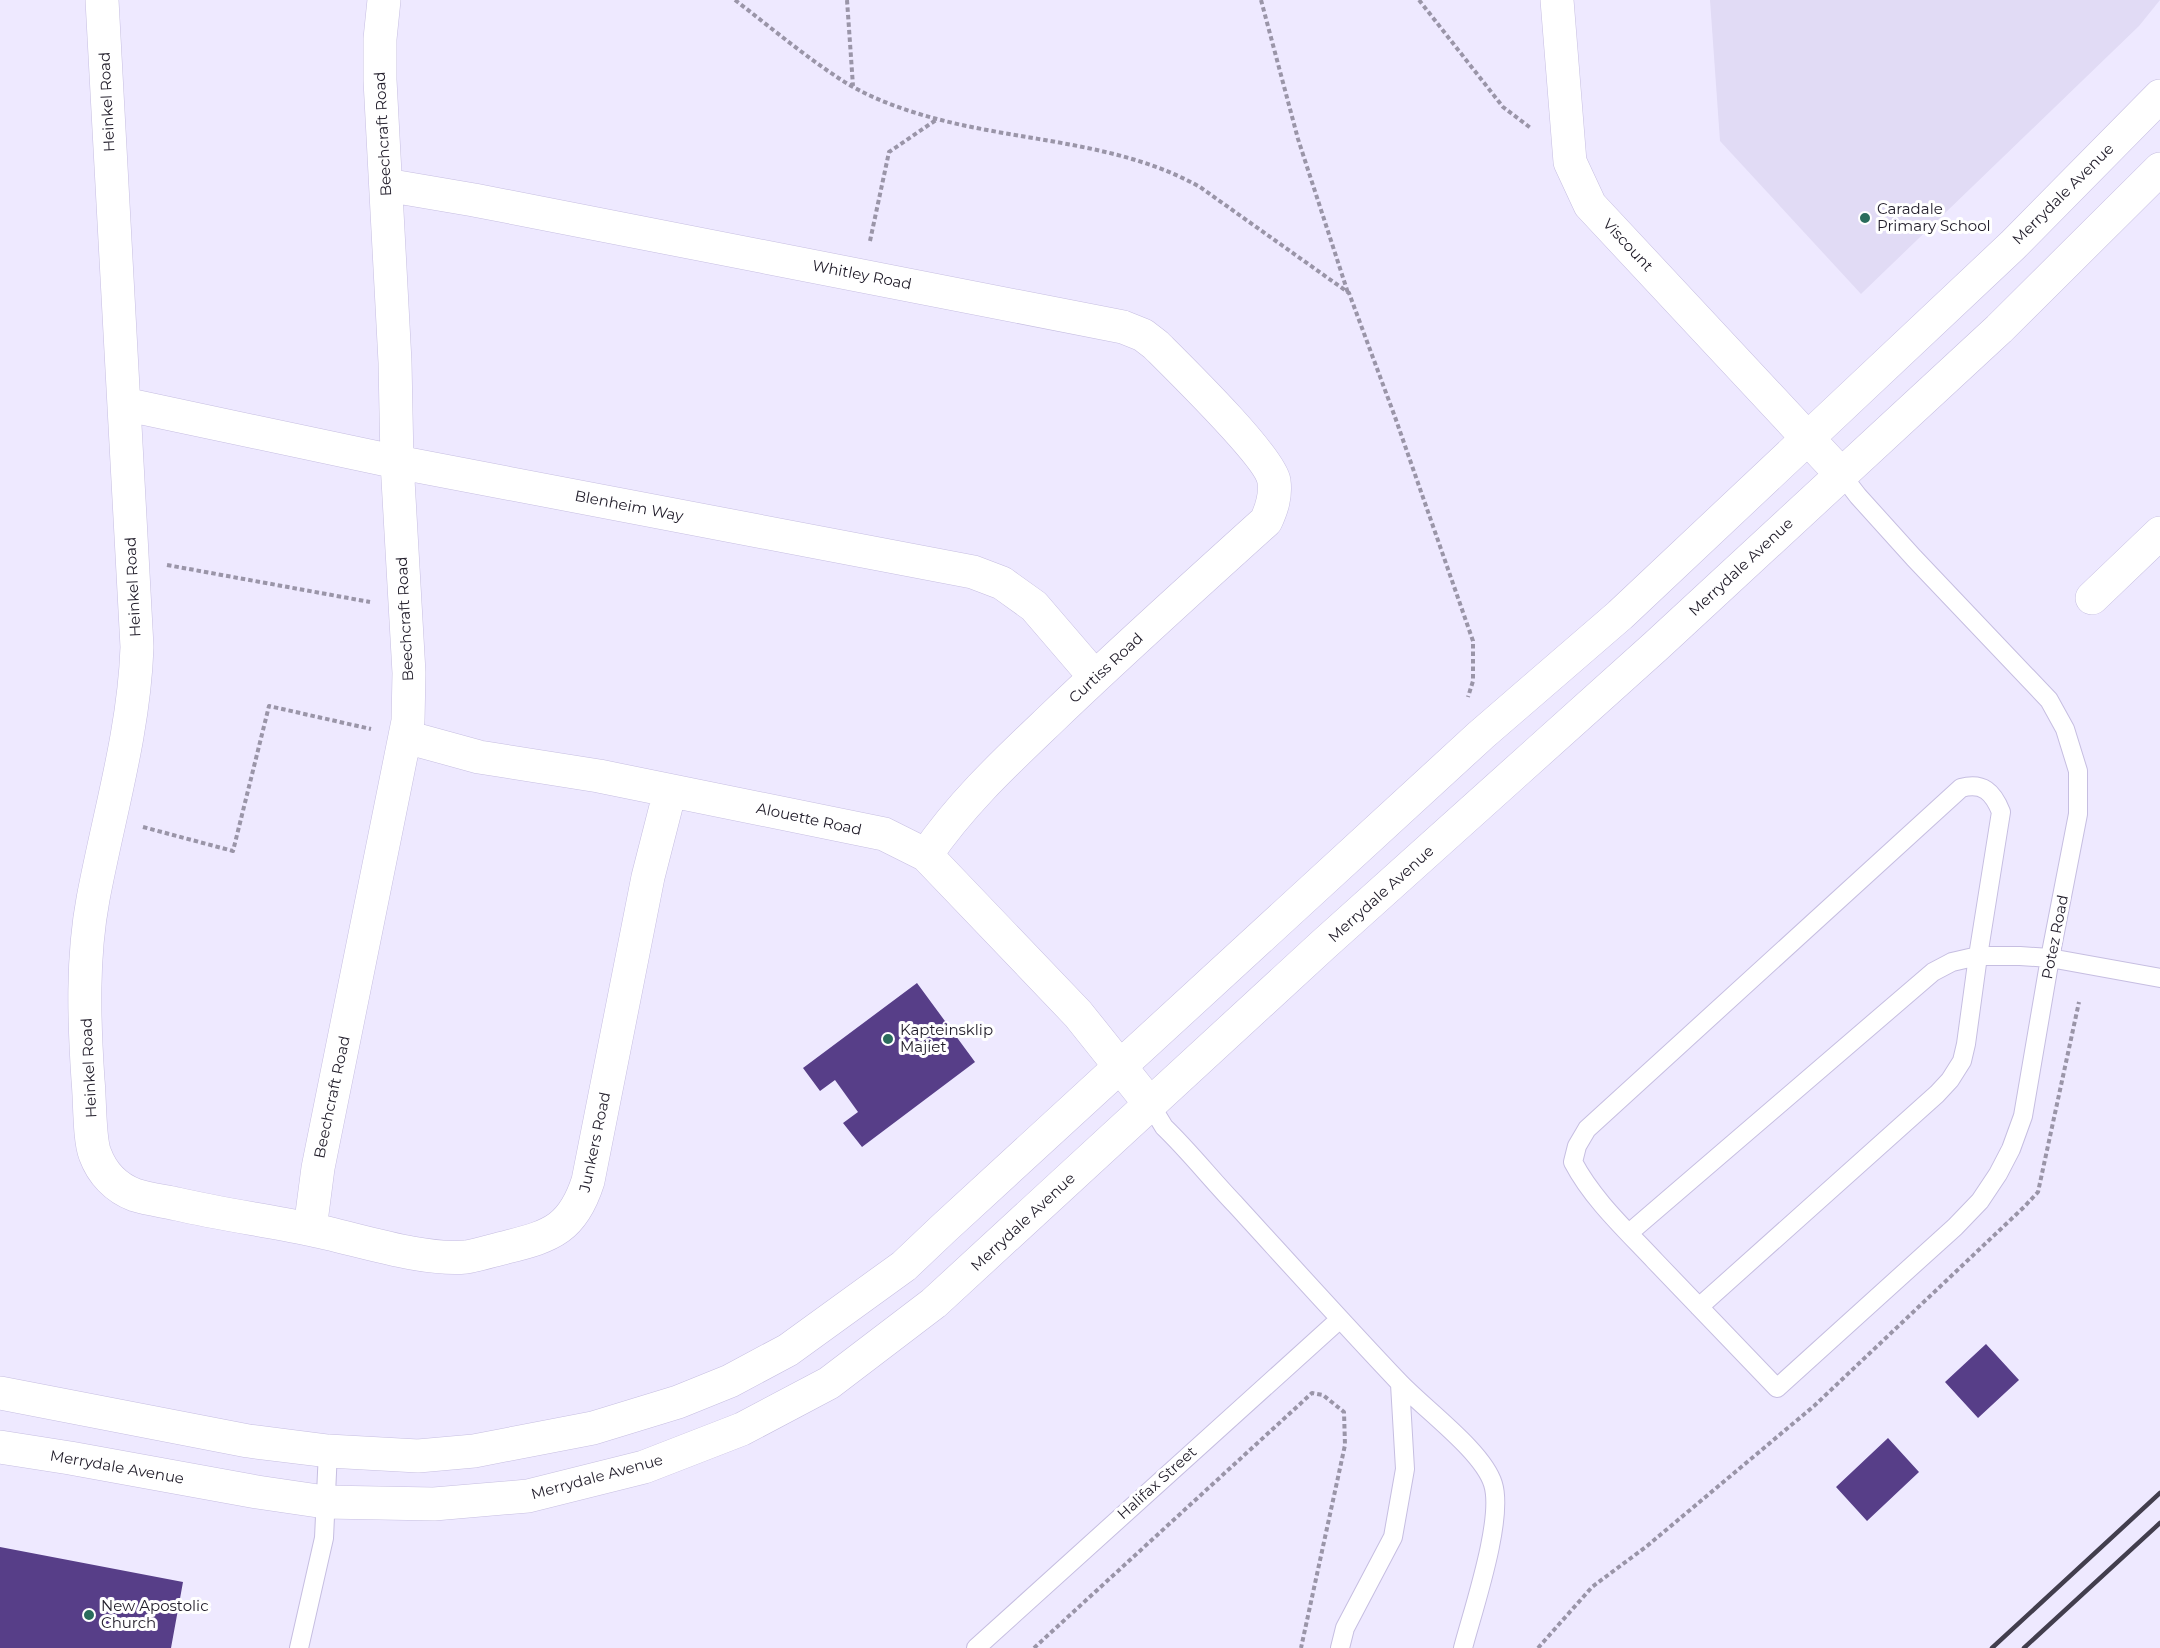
<svg xmlns="http://www.w3.org/2000/svg" width="2160" height="1648" font-family="Montserrat,sans-serif">
  <style>
    .built { fill: #e1dbf5 }
    .building { fill: #573e88 }
    .lines { fill: none; stroke-linecap: round; stroke-linejoin: round }
    .lane-casing { stroke: #c6bee1; stroke-width: 20 }
    .street-casing { stroke: #c6bee1; stroke-width: 34 }
    .secondary-casing { stroke: #c6bee1; stroke-width: 34 }
    .path { stroke: #9a95a8; stroke-width: 4; stroke-dasharray: 4.5 3; stroke-linecap: butt }
    .lane { stroke: #fff; stroke-width: 18 }
    .street { stroke: #fff; stroke-width: 33 }
    .secondary { stroke: #fff; stroke-width: 33 }
    .rail { stroke: #423e4d; stroke-width: 4.5 }
    .poi-dot { fill: #2a6c5c; stroke: #fff; stroke-width: 2 }
    .labels { text-anchor: middle; stroke-width: 6; stroke-linejoin: round; paint-order: stroke }
    .street-label { font-size: 15px; fill: #201c29; stroke: #fff }
    .poi-label { font-size: 15px; fill: #201c29; stroke: #fff; text-anchor: start }
  </style>
  <rect width="100%" height="100%" fill="#eee9ff"/>
  <!-- built -->
  <path class="built" d="M 1710,0 L 2160,0 L 2139,26 L 1861,294 L 1720,141 Z"/>
  <!-- building -->
  <path class="building" d="M 917,983 L 975,1062 L 862,1147 L 843,1123 L 858,1112 L 835,1080 L 820,1091 L 803,1068 Z
    M 1986,1344 L 2019,1380 L 1978,1418 L 1945,1382 Z
    M 1888,1438 L 1919,1472 L 1867,1521 L 1836,1487 Z
    M 0,1547 L 183,1582 L 171,1648 L 0,1648 Z"/>
  <g class="lines">
    <!-- lane casing -->
    <g class="lane-casing">
      <path id="lane" d="M 1150,1104 L 1164,1127 C 1189,1151 1211,1179 1235,1204 C 1289,1263 1343,1323 1398,1381 C 1423,1408 1483,1451 1493,1484 C 1504,1519 1473,1610 1463,1648
        M 1629,1233 L 1933,972 L 1952,962 L 1978,956 L 2020,956 L 2050,958 L 2160,978
        M 1699,1307 L 1937,1094 L 1950,1080 L 1962,1061 L 1966,1044 L 1978,956 L 2001,812 C 1993,792 1983,782 1961,788 L 1587,1129 L 1577,1146 L 1573,1162 C 1593,1200 1626,1230 1655,1261 C 1696,1304 1737,1346 1777,1388 L 1955,1227 L 1980,1201 L 1998,1174 L 2011,1149 L 2023,1116 L 2050,958 L 2078,814 L 2078,771 L 2065,729 L 2049,700 L 1914,558 L 1858,496 L 1841,474
        M 299,1648 L 324,1538 L 328,1451
        M 976,1648 L 1340,1319
        M 1340,1648 L 1345,1628 L 1393,1537 L 1405,1469 L 1400,1384"/>
    </g>
    <!-- street casing -->
    <g class="street-casing">
      <path id="street" d="M 102,0 L 137,647 C 134,733 109,814 93,899 C 82,958 84,1020 88,1080 C 90,1098 89,1139 95,1154 C 102,1173 116,1188 135,1195 C 148,1199 163,1201 177,1204 C 220,1214 264,1220 308,1229 C 355,1238 419,1261 466,1257 C 479,1255 494,1250 507,1247 C 552,1236 573,1228 588,1181 L 648,877 L 670,791
        M 1557,0 L 1570,162 L 1590,205 L 1841,474
        M 386,185 L 474,200 L 1123,327 L 1143,335 L 1156,345 C 1178,367 1270,457 1274,481 C 1276,496 1272,508 1266,521 C 1195,585 1124,649 1055,715 C 1008,760 963,801 926,855
        M 124,404 L 397,462 L 973,572 L 1002,583 L 1034,606 L 1095,677
        M 2092,598 L 2160,533
        M 406,737 L 479,757 L 599,776 L 884,834 L 926,855 L 1078,1014 L 1150,1104
        M 310,1229 L 318,1168 L 408,721 L 409,673 L 397,462 L 395,362 L 380,80 L 380,39 L 384,0"/>
    </g>
    <!-- secondary casing -->
    <g class="secondary-casing">
      <path id="secondary" d="M 0,1393 L 248,1441 L 328,1451 L 418,1456 L 474,1451 L 593,1428 L 678,1402 L 730,1381 L 788,1350 L 904,1266 L 943,1229 L 1481,735 L 1620,615 L 2013,245 L 2160,96
        M 0,1447 L 70,1458 L 257,1492 L 325,1502 L 434,1504 L 528,1496 L 644,1467 L 742,1429 L 829,1383 L 934,1303 L 1323,945 L 1656,646 L 1999,329 L 2160,169"/>
    </g>
    <!-- path -->
    <path class="path" d="M 735,0 C 769,26 802,54 837,77 C 866,97 903,110 937,119 C 1024,142 1120,142 1200,187 L 1349,293 L 1395,417 L 1473,641 L 1473,681 L 1468,697
      M 847,0 L 853,86
      M 1261,0 L 1298,139 L 1348,293
      M 1419,0 L 1503,107 L 1532,129
      M 870,241 L 889,152 L 936,120
      M 167,565 L 370,602
      M 143,827 L 233,851 L 269,706 L 371,729
      M 1034,1648 L 1312,1393 L 1323,1395 L 1344,1412 L 1345,1445 L 1301,1648
      M 1538,1648 L 1592,1587 L 1647,1546 L 1814,1406 L 2024,1207 L 2038,1192 L 2079,1002"/>
    <!-- lane -->
    <use href="#lane" class="lane"/>
    <!-- street -->
    <use href="#street" class="street"/>
    <!-- secondary -->
    <use href="#secondary" class="secondary"/>
    <!-- rail -->
    <path class="rail" d="M 1992,1648 L 2160,1493
      M 2024,1648 L 2160,1523"/>
  </g>
  <!-- markers -->
  <g class="poi-dot">
    <circle cx="1865" cy="218" r="6"/>
    <circle cx="888" cy="1039" r="6"/>
    <circle cx="89" cy="1615" r="6"/>
  </g>
  <g class="labels">
    <!-- street labels -->
    <g class="street-label">
      <text transform="translate(107 102) rotate(-93)" y="5">Heinkel Road</text>
      <text transform="translate(383 134) rotate(-93)" y="5">Beechcraft Road</text>
      <text transform="translate(2063 194) rotate(-45)" y="5">Merrydale Avenue</text>
      <text transform="translate(1628 245) rotate(47)" y="5">Viscount</text>
      <text transform="translate(862 275) rotate(11)" y="5">Whitley Road</text>
      <text transform="translate(629 506) rotate(11)" y="5">Blenheim Way</text>
      <text transform="translate(1741 567) rotate(-43)" y="5">Merrydale Avenue</text>
      <text transform="translate(133 587) rotate(-93)" y="5">Heinkel Road</text>
      <text transform="translate(405 619) rotate(-93)" y="5">Beechcraft Road</text>
      <text transform="translate(1106 668) rotate(-43)" y="5">Curtiss Road</text>
      <text transform="translate(809 819) rotate(12)" y="5">Alouette Road</text>
      <text transform="translate(1381 894) rotate(-42)" y="5">Merrydale Avenue</text>
      <text transform="translate(2055 937) rotate(-79)" y="5">Potez Road</text>
      <text transform="translate(89 1068) rotate(-93)" y="5">Heinkel Road</text>
      <text transform="translate(332 1097) rotate(-78)" y="5">Beechcraft Road</text>
      <text transform="translate(595 1142) rotate(-78)" y="5">Junkers Road</text>
      <text transform="translate(1023 1222) rotate(-43)" y="5">Merrydale Avenue</text>
      <text transform="translate(117 1467) rotate(10)" y="5">Merrydale Avenue</text>
      <text transform="translate(597 1477) rotate(-15)" y="5">Merrydale Avenue</text>
      <text transform="translate(1157 1483) rotate(-42)" y="5">Halifax Street</text>
    </g>
    <!-- poi labels -->
    <g class="poi-label">
      <text x="1877" y="214">Caradale<tspan x="1877" dy="17">Primary School</tspan></text>
      <text x="900" y="1035">Kapteinsklip<tspan x="900" dy="17">Majiet</tspan></text>
      <text x="101" y="1611">New Apostolic<tspan x="101" dy="17">Church</tspan></text>
    </g>
  </g>
</svg>
